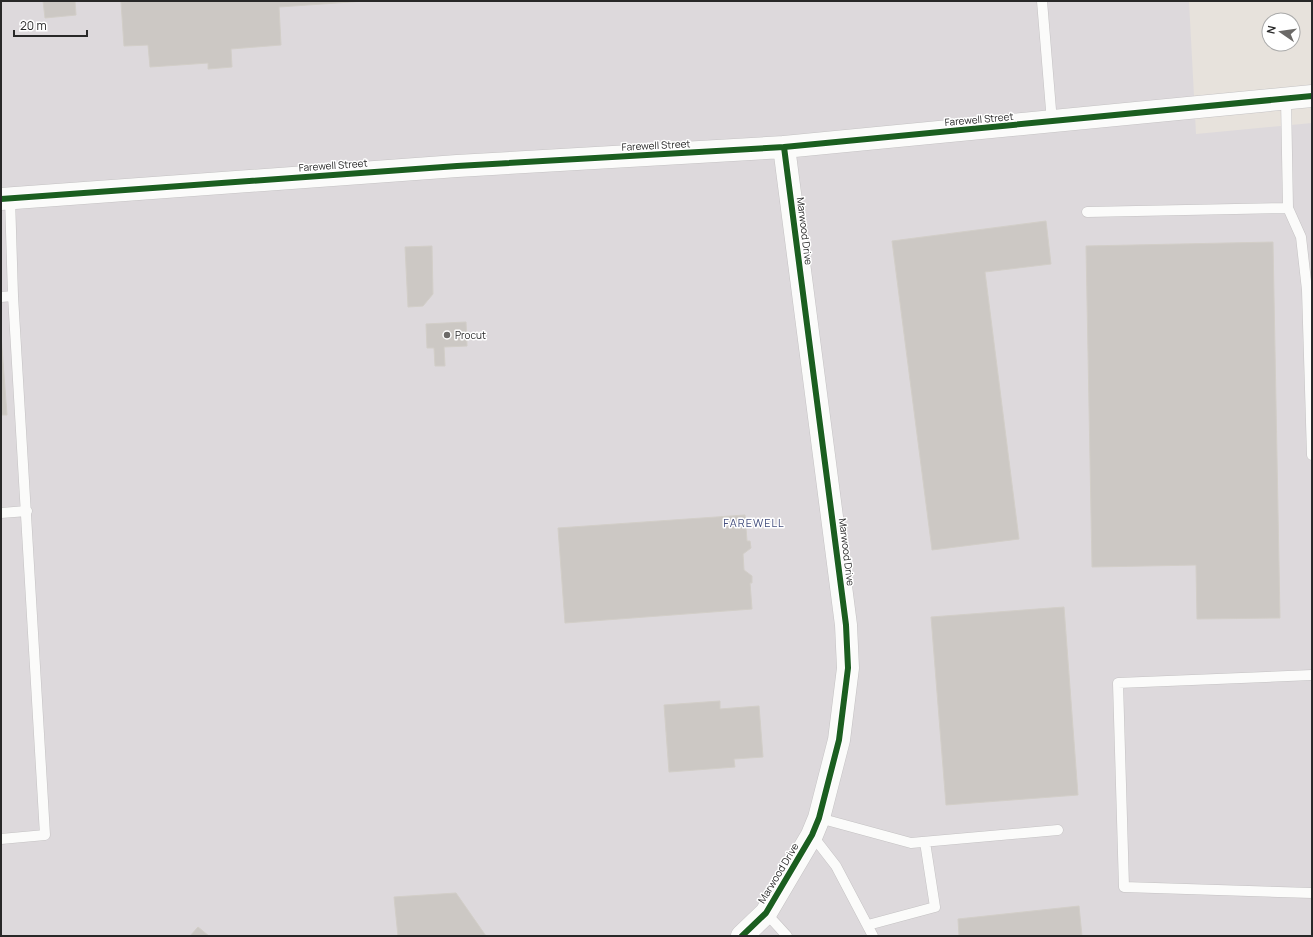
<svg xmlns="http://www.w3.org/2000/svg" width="1313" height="937" font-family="Manrope,sans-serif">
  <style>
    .industrial { fill: #ddd9dc }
    .building { fill: #ccc8c4; stroke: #d2cec8 }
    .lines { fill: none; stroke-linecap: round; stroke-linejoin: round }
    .lane-casing { stroke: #c4c2c3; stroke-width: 11 }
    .secondary-casing { stroke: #c4c2c3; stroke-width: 23 }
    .lane { stroke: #fbfbfa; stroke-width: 10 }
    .secondary { stroke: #fbfbfa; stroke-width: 22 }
    .cycleway-casing { stroke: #fff; stroke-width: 8 }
    .cycleway { stroke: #1b5e20; stroke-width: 6 }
    .poi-dot { fill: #6b6967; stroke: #fff; stroke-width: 1.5 }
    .labels { text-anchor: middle; stroke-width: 3; stroke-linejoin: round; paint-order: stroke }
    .street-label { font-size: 10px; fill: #282828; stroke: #fff }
    .poi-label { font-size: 10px; fill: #282828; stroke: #fff; text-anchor: start }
    .neighbourhood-label { font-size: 11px; letter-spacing: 1px; fill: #444e7d; stroke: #fff }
  </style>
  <rect width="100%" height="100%" fill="#e7e2dc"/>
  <!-- industrial -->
  <path class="industrial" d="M 1,1 L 1189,1 L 1196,134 L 1312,123 L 1312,936 L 1,936 Z"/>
  <!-- building -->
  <path class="building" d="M 43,1 L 75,1 L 76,15 L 45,18 Z
    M 140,1 L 365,1 L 279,7 L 281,45 L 231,49 L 232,67 L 208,69 L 208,63 L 150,67 L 148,45 L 124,46 L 121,2 Z
    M 1046,221 L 1051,264 L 985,272 L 1019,539 L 932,550 L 892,241 Z
    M 1273,242 L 1280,618 L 1197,619 L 1196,565 L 1092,567 L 1086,246 Z
    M 432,246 L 433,294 L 423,306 L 408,307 L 405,247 Z
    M 466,322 L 467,346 L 444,347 L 445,366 L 435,366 L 434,348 L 427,348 L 426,324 Z
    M 1,335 L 7,415 L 1,415 Z
    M 745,515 L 747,541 L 750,541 L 751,548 L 743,554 L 744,570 L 752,576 L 752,583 L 750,583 L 752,609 L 565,623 L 558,528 Z
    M 1064,607 L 1078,795 L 946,805 L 931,617 Z
    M 720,701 L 720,709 L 759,706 L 763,757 L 734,759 L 735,767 L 669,772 L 664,705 Z
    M 456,893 L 486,936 L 398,936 L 394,897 Z
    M 1079,906 L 1082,936 L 959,936 L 958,919 Z
    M 198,927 L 209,936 L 190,936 Z"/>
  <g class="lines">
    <!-- lane casing -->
    <g class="lane-casing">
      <path id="lane" d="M 1042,1 L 1052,122
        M 1288,208 L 1301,237 L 1307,290 L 1312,455
        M 1087,212 L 1288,208 L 1286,99
        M 1,297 L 13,296 L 10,198
        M 1,513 L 27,511
        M 1312,675 L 1118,683 L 1124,887 L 1312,893
        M 819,818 L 911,843 L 1058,830
        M 812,835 L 836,866 L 873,936
        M 1,839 L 45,835 L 13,296
        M 766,913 L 787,936
        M 868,925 L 935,907 L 925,842"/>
    </g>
    <!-- secondary casing -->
    <g class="secondary-casing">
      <path id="secondary" d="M 1,199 L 457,166 L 784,147 L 1312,96
        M 742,936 L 766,913 L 812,835 L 819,818 L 839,740 L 848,668 L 846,625 L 784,147"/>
    </g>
    <!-- lane -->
    <use href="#lane" class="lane"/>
    <!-- secondary -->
    <use href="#secondary" class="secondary"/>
    <!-- cycleway casing -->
    <g class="cycleway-casing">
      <path id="cycleway" d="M 1,199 L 457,166 L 784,147 L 1312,96
        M 742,936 L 766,913 L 812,835 L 819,818 L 839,740 L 848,668 L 846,625 L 784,147"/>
    </g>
    <!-- cycleway -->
    <use href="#cycleway" class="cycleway"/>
  </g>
  <!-- markers -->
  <circle class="poi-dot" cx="447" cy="335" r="4"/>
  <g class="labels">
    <!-- street labels -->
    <g class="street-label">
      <text transform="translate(979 119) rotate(-5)" y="4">Farewell Street</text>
      <text transform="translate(656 145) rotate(-3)" y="4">Farewell Street</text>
      <text transform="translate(333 165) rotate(-4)" y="4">Farewell Street</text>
      <text transform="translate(805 231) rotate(83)" y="4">Marwood Drive</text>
      <text transform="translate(847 552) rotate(83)" y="4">Marwood Drive</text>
      <text transform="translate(778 873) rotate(-59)" y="4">Marwood Drive</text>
    </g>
    <!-- poi labels -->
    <g class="poi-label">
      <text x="455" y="339">Procut</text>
    </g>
    <!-- neighbourhood labels -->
    <g class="neighbourhood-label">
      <text x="754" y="527">FAREWELL</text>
    </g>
  </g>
  <!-- border -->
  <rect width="1313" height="937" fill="none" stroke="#282828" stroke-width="4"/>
  <!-- north arrow -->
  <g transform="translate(1281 32) rotate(283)"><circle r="19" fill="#ffffff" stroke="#a9a9a9"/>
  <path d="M0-3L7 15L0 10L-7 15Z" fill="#6b6967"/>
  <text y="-6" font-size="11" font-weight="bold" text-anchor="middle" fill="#282828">N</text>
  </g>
  <!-- scale -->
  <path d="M14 30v6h73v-6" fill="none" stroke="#282828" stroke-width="2"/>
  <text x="20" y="30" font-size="12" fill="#282828" stroke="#ffffff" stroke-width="3" paint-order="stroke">20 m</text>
</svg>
